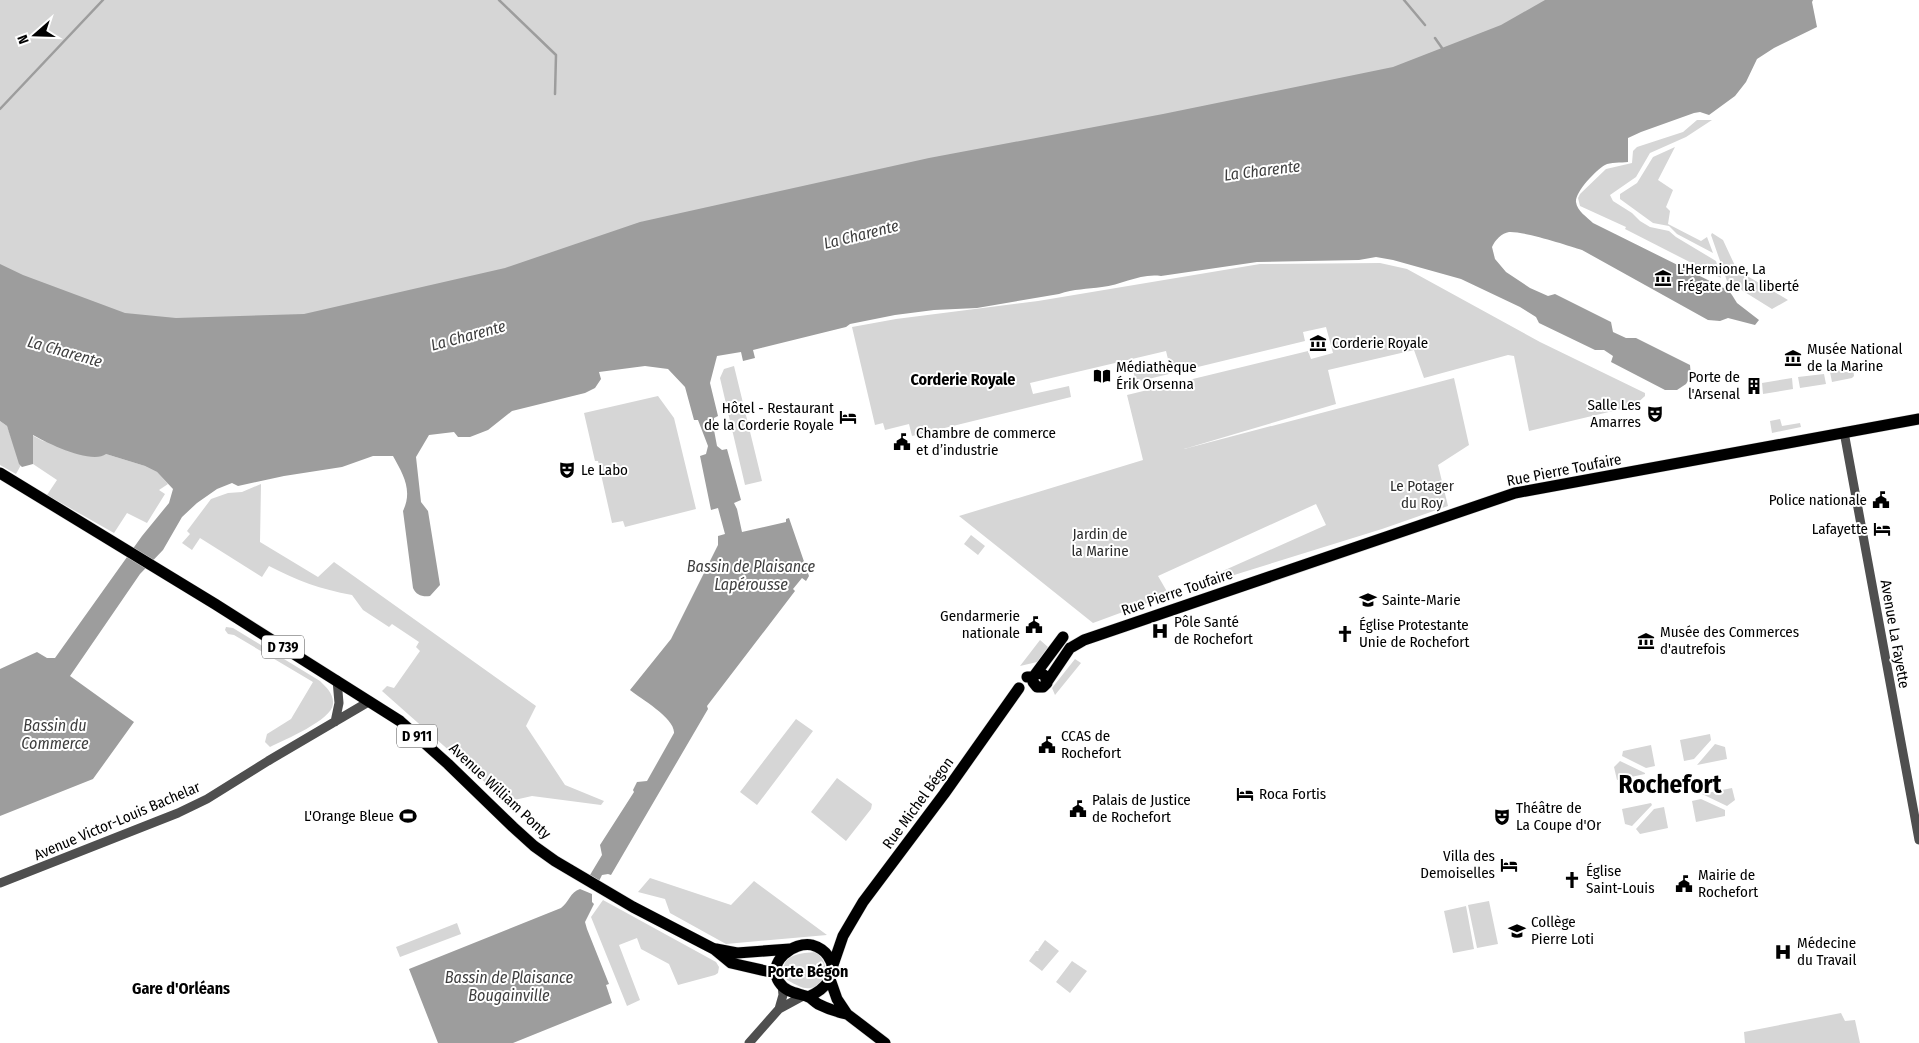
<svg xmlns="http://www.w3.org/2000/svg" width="1919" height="1043" font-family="'Fira Sans Condensed',sans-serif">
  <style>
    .green { fill: #d6d6d6 }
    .water { fill: #9d9d9d }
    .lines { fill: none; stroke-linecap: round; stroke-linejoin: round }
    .stream { stroke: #9d9d9d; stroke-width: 2.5 }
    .major-casing { stroke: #dbdbdb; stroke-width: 12 }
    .minor { stroke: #4f4f4f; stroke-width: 9 }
    .major { stroke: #000; stroke-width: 11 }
    .labels { text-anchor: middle; stroke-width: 4; stroke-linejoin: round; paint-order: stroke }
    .shield { fill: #fff; stroke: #4c4c4c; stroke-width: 1 }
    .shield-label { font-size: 14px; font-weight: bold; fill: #000 }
    .poi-label { font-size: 15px; fill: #000; stroke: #fff; text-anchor: start }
    .street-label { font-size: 15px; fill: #000; stroke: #fff }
    .park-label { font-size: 15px; fill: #2d2d2d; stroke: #fff }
    .water-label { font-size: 16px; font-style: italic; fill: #3e3e3e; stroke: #fff }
    .neighbourhood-label { font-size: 16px; font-weight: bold; fill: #000; stroke: #fff }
    .town-label { font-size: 25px; font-weight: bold; fill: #000; stroke: #fff }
  </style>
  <rect width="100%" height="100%" fill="#fff"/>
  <!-- green -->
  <path class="green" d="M 0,0 L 1604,0 L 1438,83 L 525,296 L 155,338 L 0,295 Z
    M 1697,120 L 1712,120 L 1686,137 L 1650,153 L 1636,177 L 1610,195 L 1613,201 L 1632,213 L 1640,221 L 1650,227 L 1669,231 L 1676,237 L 1716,261 L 1721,278 L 1625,229 L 1626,227 L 1580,206 L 1578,198 L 1580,194 L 1606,169 L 1632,163 L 1633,151 L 1637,147 L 1683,132 Z
    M 1675,147 L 1658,180 L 1673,190 L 1666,207 L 1670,211 L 1668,224 L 1701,241 L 1707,237 L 1713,253 L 1677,234 L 1669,226 L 1653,223 L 1620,199 L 1620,194 L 1637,183 L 1653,157 Z
    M 1712,233 L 1723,240 L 1737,270 L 1788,300 L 1772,309 L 1727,281 L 1711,235 Z
    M 1380,263 L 1407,269 L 1540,342 L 1645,393 L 1645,396 L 1634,406 L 1529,431 L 1514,356 L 1508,355 L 1424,378 L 1414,350 L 1328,370 L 1336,404 L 1184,449 L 1454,378 L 1469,445 L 1438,465 L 1448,506 L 1382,529 L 1218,580 L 1216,574 L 1326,525 L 1316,504 L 1158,576 L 1169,595 L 1093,623 L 959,516 L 1143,460 L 1127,395 L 1308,351 L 1311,359 L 1333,353 L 1326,327 L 1303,332 L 1305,341 L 1136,382 L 1133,371 L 1169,363 L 1166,351 L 1030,383 L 1033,394 L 1069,386 L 1071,397 L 912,436 L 909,424 L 885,430 L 883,423 L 875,425 L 852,327 L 896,319 L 1038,301 L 1260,264 Z
    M 734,366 L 762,481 L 745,485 L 720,378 L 724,369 Z
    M 1853,368 L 1854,376 L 1852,378 L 1832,382 L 1830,372 Z
    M 1824,374 L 1826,384 L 1800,388 L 1798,377 Z
    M 1792,378 L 1793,389 L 1763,394 L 1762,383 Z
    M 658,396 L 674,418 L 696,509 L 625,527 L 623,521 L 612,523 L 598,461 L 595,461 L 584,413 Z
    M 1780,419 L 1782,426 L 1800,423 L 1801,427 L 1772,433 L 1770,421 Z
    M 0,421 L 7,426 L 21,465 L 16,474 L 0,465 Z
    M 32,435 L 43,441 L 106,454 L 145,466 L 157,472 L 168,484 L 159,490 L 165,494 L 147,523 L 127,513 L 114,533 L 47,495 L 57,480 L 33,464 Z
    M 261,484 L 260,542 L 318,577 L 334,562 L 536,706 L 526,726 L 565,785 L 604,801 L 601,805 L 532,796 L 510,801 L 505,800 L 382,691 L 387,686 L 394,688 L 420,651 L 416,647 L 419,642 L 392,624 L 389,627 L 363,610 L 352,595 C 320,589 298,581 269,566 L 262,577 L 200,538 L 192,550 L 182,543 L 190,534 L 187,531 L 211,499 L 228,493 L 242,492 Z
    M 971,535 L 985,546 L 978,555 L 964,544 Z
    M 226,627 L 233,628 L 320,681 C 326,687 334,694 333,704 C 332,720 284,740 270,747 L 265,742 L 267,734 L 291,719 L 313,682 L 234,635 L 228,634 L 225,630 Z
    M 1040,640 L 1048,647 L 1037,662 L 1020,666 Z
    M 1075,659 L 1081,663 L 1055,695 L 1052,688 Z
    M 796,719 L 813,731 L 757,805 L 740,792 Z
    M 1710,734 L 1711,740 L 1694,759 L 1684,761 L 1680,740 Z
    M 1715,744 L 1725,747 L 1727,759 L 1697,765 Z
    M 1651,745 L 1655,766 L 1646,768 L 1622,756 L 1623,751 Z
    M 1620,761 L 1645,773 L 1645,774 L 1617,780 L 1614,767 Z
    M 837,778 L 872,804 L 871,809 L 846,841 L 811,812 Z
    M 1732,788 L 1735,800 L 1727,806 L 1702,794 Z
    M 1701,799 L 1725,810 L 1725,816 L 1696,822 L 1692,801 Z
    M 1651,803 L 1652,805 L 1632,826 L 1625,824 L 1622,809 Z
    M 1664,807 L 1668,828 L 1640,834 L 1636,829 L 1654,809 Z
    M 650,878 L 731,905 L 754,881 L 827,935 L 726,944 L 670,913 L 665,899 L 638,892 Z
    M 603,900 L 716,962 L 719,967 L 718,973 L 715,975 L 678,985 L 669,964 L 641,949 L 637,938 L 619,945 L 640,1000 L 627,1006 L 591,917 Z
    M 1489,901 L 1498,944 L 1477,948 L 1468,905 Z
    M 1466,906 L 1474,949 L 1453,953 L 1444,911 Z
    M 457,923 L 461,934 L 400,957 L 396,947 Z
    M 1045,940 L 1059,951 L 1042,971 L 1029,961 L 1036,951 L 1039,951 L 1038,950 Z
    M 816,952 C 826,961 827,968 824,982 C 807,992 804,989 787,980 C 776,956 797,953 816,952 Z
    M 1072,961 L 1087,971 L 1070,993 L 1056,982 Z
    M 1841,1013 L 1845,1021 L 1855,1020 L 1860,1043 L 1745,1043 L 1744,1032 Z"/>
  <!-- water -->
  <path class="water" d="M 1545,0 L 1813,0 L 1812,2 L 1817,27 L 1774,48 L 1757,59 L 1746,82 L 1735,96 L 1709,115 L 1700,112 L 1694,113 L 1641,132 L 1628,138 L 1628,162 C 1621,163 1610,162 1605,165 C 1596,170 1575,192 1576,202 C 1577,211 1587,217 1593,223 L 1728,290 L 1732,295 L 1737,303 L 1759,320 L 1755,325 L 1728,318 L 1720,321 L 1708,320 L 1582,250 C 1567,245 1523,231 1509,232 C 1502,233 1495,240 1492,247 L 1495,259 L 1506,272 L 1530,288 L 1548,296 L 1555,294 L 1611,322 L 1613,332 L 1626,338 L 1636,338 L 1690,365 L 1691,376 L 1686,384 L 1677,390 L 1665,390 L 1611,362 L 1613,356 L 1604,350 L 1595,350 L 1539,323 L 1536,317 L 1520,307 L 1461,279 L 1393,260 L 1376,257 L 1359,260 L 1257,262 L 1161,276 C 1140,273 1122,285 1102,287 C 1087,289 1074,289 1059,294 L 977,308 L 934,310 L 895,315 L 850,324 L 846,327 L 753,350 L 755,358 L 743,361 L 741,352 L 717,356 L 710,383 L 718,416 L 714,418 L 714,430 L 717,446 L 722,450 L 727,449 L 741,500 L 734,503 L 737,509 L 742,532 L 786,522 L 786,519 L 789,518 L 809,576 L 806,581 L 802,578 L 793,589 L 795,591 L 707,706 L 708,709 L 611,875 L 608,874 L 602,875 L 599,881 L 590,875 L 602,855 L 600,845 L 634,792 L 633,790 L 637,782 L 647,781 L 674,733 C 675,718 641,699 630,690 L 671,639 L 718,545 L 718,536 L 725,534 L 718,508 L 711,510 L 700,456 L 706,454 L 708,446 L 698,420 L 694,420 L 685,387 L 668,369 L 645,366 L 599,372 L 601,379 L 595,388 L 585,393 L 512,411 L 488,430 L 470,437 L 458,437 L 454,432 L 429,435 L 416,457 L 421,502 L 428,511 L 440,585 L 430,596 C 422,597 416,595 413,588 L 403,511 C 413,490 403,474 393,456 L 373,456 L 342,467 L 284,476 L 238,486 L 232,483 L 217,489 L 197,503 L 182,517 L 163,550 L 140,574 L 70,676 L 134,722 L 93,779 L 0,816 L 0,669 L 37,652 L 47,658 L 55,658 L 142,536 L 169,503 L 173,489 L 157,472 L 145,466 L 106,454 C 92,465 47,443 33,435 L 33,464 L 22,467 L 19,464 L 7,426 L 0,421 L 0,264 L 23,275 L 125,313 L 176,318 L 304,314 L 505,268 L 640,222 L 929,158 L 1163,114 L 1393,67 L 1501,25 Z
    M 580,889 L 592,894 L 592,902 L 594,904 L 585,922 L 587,929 L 609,984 L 606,985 L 612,1003 L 513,1043 L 438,1043 L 409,969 L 561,908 C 569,902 570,892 580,889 Z"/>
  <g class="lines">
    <!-- stream -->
    <path class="stream" d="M 499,0 L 556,55 L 555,94
      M 1404,0 L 1425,25
      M 1435,38 L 1442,48
      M 0,109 L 103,0"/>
    <!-- major casing -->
    <g class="major-casing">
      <path id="major" d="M 0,473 L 215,604 L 400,721 L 448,764 L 513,827 L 534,846 L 555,861 L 633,907 L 714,949 L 731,963 L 775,973
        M 1072,647 L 1084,640 L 1515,493 L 1919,419
        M 1034,676 L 1063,637
        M 1027,677 L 1033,677 C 1036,673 1041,672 1045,676 L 1047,683 L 1043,687 L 1037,687 L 1033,682 L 1033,677
        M 1045,685 L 1070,648
        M 716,949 L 737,953 L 790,949
        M 833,965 L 843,936 L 863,902 L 944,794 L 1019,688
        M 830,979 L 837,999 L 847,1014 L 885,1043
        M 808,997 C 824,990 841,974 828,956 C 824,950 819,947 812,945 C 794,941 766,962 779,982 C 786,993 798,993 809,997 C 812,999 815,1002 818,1004 C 828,1009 837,1012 847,1014"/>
    </g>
    <!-- minor -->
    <path class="minor" d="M 1844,432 L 1919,840
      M 335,722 L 339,703 L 337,680
      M 0,883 L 178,813 L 207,799 L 268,761 L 370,701
      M 779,1009 L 783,995 L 782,985
      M 749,1043 L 779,1009 L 803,996"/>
    <!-- major -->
    <use href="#major" class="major"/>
  </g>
  <!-- icons -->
  <defs>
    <g id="museum-bare" transform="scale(1.35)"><path d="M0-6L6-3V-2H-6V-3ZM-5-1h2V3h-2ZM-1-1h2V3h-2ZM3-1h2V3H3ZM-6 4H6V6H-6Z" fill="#000" stroke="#fff" stroke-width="2.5" paint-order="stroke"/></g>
    <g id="library-bare" transform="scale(1.35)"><path d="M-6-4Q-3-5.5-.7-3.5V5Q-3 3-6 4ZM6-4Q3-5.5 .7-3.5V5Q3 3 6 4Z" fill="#000" stroke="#fff" stroke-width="2.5" paint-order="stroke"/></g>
    <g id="building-bare" transform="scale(1.35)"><path d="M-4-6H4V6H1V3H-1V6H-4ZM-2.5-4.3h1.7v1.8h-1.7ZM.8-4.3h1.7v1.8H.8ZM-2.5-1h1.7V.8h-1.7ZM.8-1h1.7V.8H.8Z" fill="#000" stroke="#fff" stroke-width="2.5" paint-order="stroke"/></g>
    <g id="theatre-bare" transform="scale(1.35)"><path d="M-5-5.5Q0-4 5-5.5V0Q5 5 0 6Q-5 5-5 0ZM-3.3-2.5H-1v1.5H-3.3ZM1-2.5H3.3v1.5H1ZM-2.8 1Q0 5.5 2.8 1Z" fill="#000" stroke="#fff" stroke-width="2.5" paint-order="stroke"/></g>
    <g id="hotel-bare" transform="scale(1.35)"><path d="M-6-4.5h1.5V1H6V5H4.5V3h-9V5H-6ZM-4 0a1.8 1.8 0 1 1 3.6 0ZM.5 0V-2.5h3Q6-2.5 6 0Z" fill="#000" stroke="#fff" stroke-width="2.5" paint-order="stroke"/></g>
    <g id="civic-bare" transform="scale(1.35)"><path d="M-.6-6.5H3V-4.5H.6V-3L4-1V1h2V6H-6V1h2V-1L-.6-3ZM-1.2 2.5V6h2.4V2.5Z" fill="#000" stroke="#fff" stroke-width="2.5" paint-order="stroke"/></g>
    <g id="school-bare" transform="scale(1.35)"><path d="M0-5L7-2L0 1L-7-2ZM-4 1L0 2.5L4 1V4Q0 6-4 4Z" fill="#000" stroke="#fff" stroke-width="2.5" paint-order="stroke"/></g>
    <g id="hospital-bare" transform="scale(1.35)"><path d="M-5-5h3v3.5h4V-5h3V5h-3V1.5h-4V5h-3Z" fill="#000" stroke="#fff" stroke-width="2.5" paint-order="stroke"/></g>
    <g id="church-bare" transform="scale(1.35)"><path d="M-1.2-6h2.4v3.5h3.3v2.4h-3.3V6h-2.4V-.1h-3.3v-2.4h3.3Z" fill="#000" stroke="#fff" stroke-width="2.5" paint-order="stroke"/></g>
    <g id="stadium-bare" transform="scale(1.35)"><path d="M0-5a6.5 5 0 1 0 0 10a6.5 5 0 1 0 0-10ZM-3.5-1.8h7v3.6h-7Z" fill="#000" stroke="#fff" stroke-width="2.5" paint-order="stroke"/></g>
  </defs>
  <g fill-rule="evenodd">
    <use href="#museum-bare" x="1663" y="278"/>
    <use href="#museum-bare" x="1318" y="343"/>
    <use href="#museum-bare" x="1793" y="358"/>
    <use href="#library-bare" x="1102" y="376"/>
    <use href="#building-bare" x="1754" y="386"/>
    <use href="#theatre-bare" x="1655" y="414"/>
    <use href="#hotel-bare" x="848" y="417"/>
    <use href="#civic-bare" x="902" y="442"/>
    <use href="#theatre-bare" x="567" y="470"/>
    <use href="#civic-bare" x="1881" y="500"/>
    <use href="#hotel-bare" x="1882" y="529"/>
    <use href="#school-bare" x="1368" y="600"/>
    <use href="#civic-bare" x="1034" y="625"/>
    <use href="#hospital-bare" x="1160" y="631"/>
    <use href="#church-bare" x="1345" y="634"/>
    <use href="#museum-bare" x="1646" y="641"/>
    <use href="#civic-bare" x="1047" y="745"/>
    <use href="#hotel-bare" x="1245" y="794"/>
    <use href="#civic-bare" x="1078" y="809"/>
    <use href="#stadium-bare" x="408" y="816"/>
    <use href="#theatre-bare" x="1502" y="817"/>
    <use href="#hotel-bare" x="1509" y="865"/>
    <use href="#church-bare" x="1572" y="880"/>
    <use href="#civic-bare" x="1684" y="884"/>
    <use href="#school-bare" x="1517" y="931"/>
    <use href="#hospital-bare" x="1783" y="952"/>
  </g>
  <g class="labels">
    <!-- shield labels -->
    <g class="shield">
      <rect x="262" y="635.5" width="42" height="23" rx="4"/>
      <rect x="397" y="724.5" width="40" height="23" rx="4"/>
    </g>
    <g class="shield-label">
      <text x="283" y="652">D 739</text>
      <text x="417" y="741">D 911</text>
    </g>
    <!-- poi labels -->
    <g class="poi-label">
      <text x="1677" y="274">L'Hermione, La<tspan x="1677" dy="17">Frégate de la liberté</tspan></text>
      <text x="1332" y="348">Corderie Royale</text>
      <text x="1807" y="354">Musée National<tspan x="1807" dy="17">de la Marine</tspan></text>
      <text x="1116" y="372">Médiathèque<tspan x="1116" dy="17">Érik Orsenna</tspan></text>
      <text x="1740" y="382" text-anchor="end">Porte de<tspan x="1740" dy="17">l'Arsenal</tspan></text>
      <text x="1641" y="410" text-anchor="end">Salle Les<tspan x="1641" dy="17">Amarres</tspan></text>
      <text x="834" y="413" text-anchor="end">Hôtel - Restaurant<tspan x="834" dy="17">de la Corderie Royale</tspan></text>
      <text x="916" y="438">Chambre de commerce<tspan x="916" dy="17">et d’industrie</tspan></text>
      <text x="581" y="475">Le Labo</text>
      <text x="1867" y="505" text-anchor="end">Police nationale</text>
      <text x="1868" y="534" text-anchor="end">Lafayette</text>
      <text x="1382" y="605">Sainte-Marie</text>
      <text x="1020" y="621" text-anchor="end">Gendarmerie<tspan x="1020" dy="17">nationale</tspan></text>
      <text x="1174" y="627">Pôle Santé<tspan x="1174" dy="17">de Rochefort</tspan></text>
      <text x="1359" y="630">Église Protestante<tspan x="1359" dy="17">Unie de Rochefort</tspan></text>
      <text x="1660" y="637">Musée des Commerces<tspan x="1660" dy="17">d'autrefois</tspan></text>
      <text x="1061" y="741">CCAS de<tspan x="1061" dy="17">Rochefort</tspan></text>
      <text x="1259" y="799">Roca Fortis</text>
      <text x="1092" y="805">Palais de Justice<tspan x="1092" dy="17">de Rochefort</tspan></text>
      <text x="1516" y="813">Théâtre de<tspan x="1516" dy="17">La Coupe d'Or</tspan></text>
      <text x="394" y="821" text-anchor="end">L'Orange Bleue</text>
      <text x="1495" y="861" text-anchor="end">Villa des<tspan x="1495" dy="17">Demoiselles</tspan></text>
      <text x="1586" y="876">Église<tspan x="1586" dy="17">Saint-Louis</tspan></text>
      <text x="1698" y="880">Mairie de<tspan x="1698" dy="17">Rochefort</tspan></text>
      <text x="1531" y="927">Collège<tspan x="1531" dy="17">Pierre Loti</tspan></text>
      <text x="1797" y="948">Médecine<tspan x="1797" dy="17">du Travail</tspan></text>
    </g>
    <!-- street labels -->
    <g class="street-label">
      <text transform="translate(1564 470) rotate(-11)" y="5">Rue Pierre Toufaire</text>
      <text transform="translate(1177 592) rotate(-19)" y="5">Rue Pierre Toufaire</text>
      <text transform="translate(1895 634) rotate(80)" y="5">Avenue La Fayette</text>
      <text transform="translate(500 791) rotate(43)" y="5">Avenue William Ponty</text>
      <text transform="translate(918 803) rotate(-54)" y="5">Rue Michel Bégon</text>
      <text transform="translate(117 821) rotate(-23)" y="5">Avenue Victor-Louis Bachelar</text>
    </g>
    <!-- park labels -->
    <g class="park-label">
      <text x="1422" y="491">Le Potager<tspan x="1422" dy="17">du Roy</tspan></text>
      <text x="1100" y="539">Jardin de<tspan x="1100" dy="17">la Marine</tspan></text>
    </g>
    <!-- water labels -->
    <g class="water-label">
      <text transform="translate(1262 170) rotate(-7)" y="6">La Charente</text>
      <text transform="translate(861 234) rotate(-14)" y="6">La Charente</text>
      <text transform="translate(468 335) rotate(-15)" y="6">La Charente</text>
      <text transform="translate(65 351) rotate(16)" y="6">La Charente</text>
      <text x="751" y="572">Bassin de Plaisance<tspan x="751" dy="18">Lapérousse</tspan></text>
      <text x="55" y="731">Bassin du<tspan x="55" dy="18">Commerce</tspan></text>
      <text x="509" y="983">Bassin de Plaisance<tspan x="509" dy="18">Bougainville</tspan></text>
    </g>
    <!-- neighbourhood labels -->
    <g class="neighbourhood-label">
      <text x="963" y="385">Corderie Royale</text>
      <text x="808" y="977">Porte Bégon</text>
      <text x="181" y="994">Gare d'Orléans</text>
    </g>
    <!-- town labels -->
    <g class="town-label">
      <text x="1670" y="793">Rochefort</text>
    </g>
  </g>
  <!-- north arrow -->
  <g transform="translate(35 35) rotate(250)" stroke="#ffffff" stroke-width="4" paint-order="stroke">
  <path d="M0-4L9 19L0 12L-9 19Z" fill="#000000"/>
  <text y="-8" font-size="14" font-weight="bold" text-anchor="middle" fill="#000000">N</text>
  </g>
</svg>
